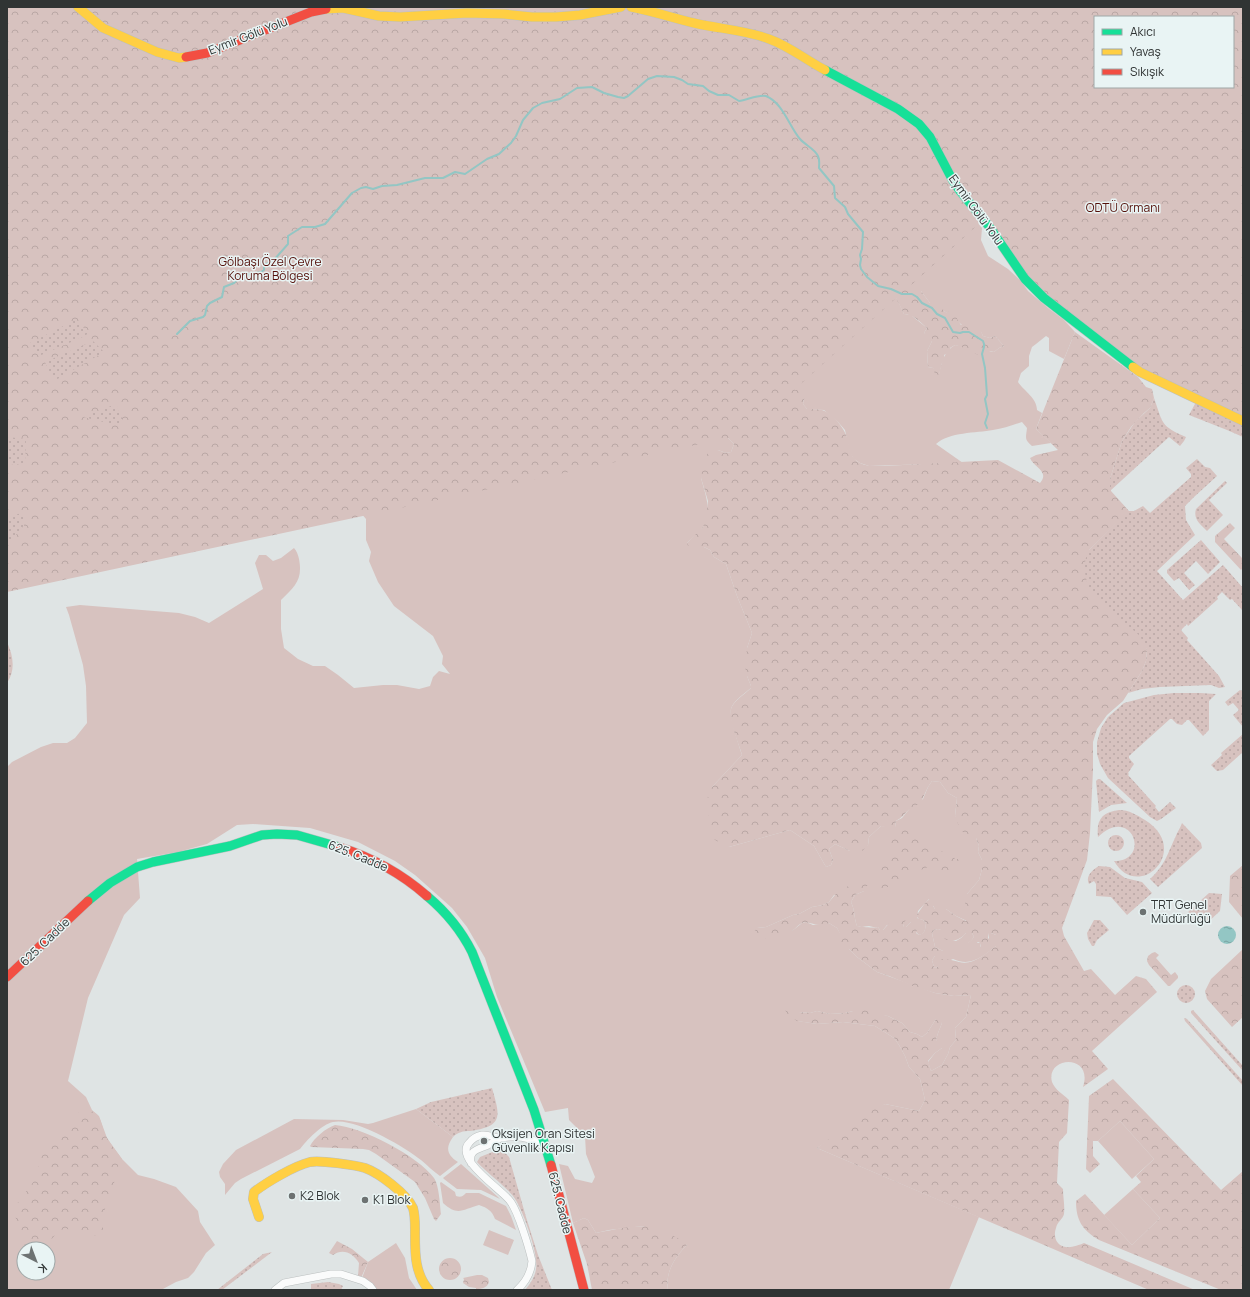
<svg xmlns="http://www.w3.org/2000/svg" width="1250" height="1297" font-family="Manrope,sans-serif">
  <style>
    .grass { fill: #d7c2bf; fill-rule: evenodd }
    .forest { fill: url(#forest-crowns); fill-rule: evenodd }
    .garden { fill: url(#garden-dots) }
    .water { fill: url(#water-ripples) }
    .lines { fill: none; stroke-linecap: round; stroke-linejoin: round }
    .stream { stroke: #93c6c4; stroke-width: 2 }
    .street-casing { stroke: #bcc0c0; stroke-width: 8 }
    .fast-casing { stroke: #bcc0c0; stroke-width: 10 }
    .slow-casing { stroke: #bcc0c0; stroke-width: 10 }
    .jam-casing { stroke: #bcc0c0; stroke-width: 10 }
    .street { stroke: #fafbfb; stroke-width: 7 }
    .fast { stroke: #16e098; stroke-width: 9 }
    .slow { stroke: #ffcf43; stroke-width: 9 }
    .jam { stroke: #f24e42; stroke-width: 9 }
    .poi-dot { fill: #6d7272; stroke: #e9f4f4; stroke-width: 1.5 }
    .labels { text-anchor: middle; stroke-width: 3; stroke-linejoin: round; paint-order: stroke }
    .street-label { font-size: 12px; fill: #303434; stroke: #e9f4f4 }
    .park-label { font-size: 12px; fill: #55100a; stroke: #e9f4f4 }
    .poi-label { font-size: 12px; fill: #303434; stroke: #e9f4f4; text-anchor: start }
  </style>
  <defs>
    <pattern id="forest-crowns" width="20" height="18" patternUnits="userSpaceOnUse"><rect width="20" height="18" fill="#d7c2bf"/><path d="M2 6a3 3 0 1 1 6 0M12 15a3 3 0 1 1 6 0" fill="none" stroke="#b9a7a5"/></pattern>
    <pattern id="garden-dots" width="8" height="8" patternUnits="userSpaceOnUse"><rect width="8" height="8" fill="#d7c2bf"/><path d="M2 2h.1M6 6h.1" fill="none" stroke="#b9a7a5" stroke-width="1.8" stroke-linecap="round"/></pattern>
    <pattern id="water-ripples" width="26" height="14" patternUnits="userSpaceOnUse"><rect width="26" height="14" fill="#93c6c4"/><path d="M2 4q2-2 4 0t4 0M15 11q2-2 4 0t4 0" fill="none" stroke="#78a2a0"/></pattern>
  </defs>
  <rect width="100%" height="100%" fill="#dfe4e4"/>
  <!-- grass -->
  <path class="grass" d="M 7,7 L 962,204 L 982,228 L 981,240 L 988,256 L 1008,269 L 1021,281 L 1028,291 L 1048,308 L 1064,320 L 1075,332 L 1064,359 L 1049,351 L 1049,338 L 1046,336 L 1036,344 L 1032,347 L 1029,356 L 1029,366 L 1021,373 L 1018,382 C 1024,391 1037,398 1037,410 L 1042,413 L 1036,429 L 1051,443 L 1032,446 C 1024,439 1026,438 1027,428 L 1022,422 C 1013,425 1003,429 993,430 C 976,433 949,432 936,444 L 963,463 L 869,466 L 860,463 L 854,459 L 850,453 L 845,430 L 838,422 L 824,410 L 807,409 L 803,404 L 804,399 L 727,437 L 734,444 L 731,452 L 726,453 L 718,450 L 701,478 C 705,493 713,513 703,527 C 699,533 692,538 687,543 L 704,547 L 710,550 L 714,557 L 726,564 L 737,596 L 752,633 L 747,648 L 747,676 L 751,686 L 751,688 C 744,694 733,701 731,709 C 729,718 739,745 742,755 L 712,787 L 729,847 L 790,830 L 814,846 L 826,867 L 831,865 L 833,860 L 829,849 L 835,844 L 850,851 L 868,845 L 869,837 L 881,826 L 895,827 L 896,821 L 902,818 L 911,807 L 923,799 L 928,787 L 932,781 L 940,782 L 948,793 L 957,798 L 955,816 L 976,838 L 979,846 L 978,852 L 982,860 L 982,869 L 979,880 L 967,894 L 967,921 L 956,916 L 946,909 L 935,909 L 929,899 L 918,911 L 917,918 L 923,920 L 926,923 C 925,929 926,933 919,935 L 916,932 L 911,922 L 906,927 L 904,927 L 903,924 L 887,925 L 883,930 L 880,930 L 878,927 C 874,927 872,927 869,926 C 864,926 863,928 857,926 C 854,918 855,910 851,902 L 855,895 L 864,891 L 834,895 L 829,902 L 823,905 L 812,907 L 799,914 L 793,915 L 766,927 L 757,928 L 792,931 L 802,923 L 806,922 L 813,925 L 829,923 L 837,928 L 849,949 L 857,957 L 877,972 L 935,993 L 954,996 L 971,995 L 966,1017 L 955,1028 L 956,1040 L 950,1047 L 948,1054 L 942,1065 L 931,1071 L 928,1062 L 935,1053 L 942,1048 L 936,1040 L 938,1033 L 942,1023 L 936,1019 L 927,1033 L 922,1037 L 917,1034 L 910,1032 L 902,1023 L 888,1016 L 853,1011 L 845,1013 L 830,1014 L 817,1011 L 810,1013 L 799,1012 L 798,1021 L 817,1024 L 843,1022 L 875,1026 L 894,1038 L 899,1045 L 905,1056 L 909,1067 L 920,1079 L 925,1100 L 919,1111 L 885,1104 L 817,1148 L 979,1217 L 949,1290 L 668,1290 C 665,1272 675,1257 687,1245 L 643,1226 L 609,1230 L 596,1233 L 588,1220 L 584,1218 L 573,1223 L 559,1164 L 568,1166 L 575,1179 L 592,1183 L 595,1177 L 586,1154 L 585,1136 L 569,1120 L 568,1108 L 545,1112 L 497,997 L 485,958 L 467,927 L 452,908 L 415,875 L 395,861 L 358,842 L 310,828 L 253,824 L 237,825 L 207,844 L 178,852 L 137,859 L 140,898 L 124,915 L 88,998 L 68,1081 L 86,1097 L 92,1110 L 99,1116 L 107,1138 L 122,1159 L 138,1175 L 154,1179 L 176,1187 L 198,1211 L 200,1222 L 215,1245 L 206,1253 L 194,1272 L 188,1278 L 176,1282 L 161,1290 L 7,1290 L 7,767 L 12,762 L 41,747 L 53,743 L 67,743 L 75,738 L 87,723 L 86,686 L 83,665 L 69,615 L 66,607 L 80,605 L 179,613 L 195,617 L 209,623 L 263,589 L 255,563 L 259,555 L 266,555 L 273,561 L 281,558 L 294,548 C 297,551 298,555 299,559 C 303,580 295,586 281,600 L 281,629 L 284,648 L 298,659 L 313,666 L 325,666 L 338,675 L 354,688 L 383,685 L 397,685 L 419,689 L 430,686 L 433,677 L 439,671 L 450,674 L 442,664 L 443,656 L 433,636 L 394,606 L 378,582 L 369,561 L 371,552 L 366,540 L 366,519 L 360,512 ZM 921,291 L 930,303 C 941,305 942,312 948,313 L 962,325 L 981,332 L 983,336 L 990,338 L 995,336 L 1004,346 L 999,348 L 994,352 L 955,345 C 944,351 942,362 939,374 L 933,368 L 928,367 L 927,351 L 932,341 L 933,336 L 924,333 L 927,328 L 911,315 L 904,314 L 896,297 ZM 24,1249 L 48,1249 L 48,1273 L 24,1273 Z
    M 938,929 L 941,930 L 942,937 L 956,941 L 961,938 L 966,933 L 972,933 L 974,937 L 971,941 L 968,943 L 980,943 L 980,947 L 989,938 L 988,933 L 991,933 L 996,935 L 996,946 C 982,957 971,967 953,959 L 938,966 L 936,968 L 934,967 L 932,960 L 935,956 L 943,951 L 935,947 L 932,933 L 934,930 Z
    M 416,1109 L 453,1137 C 445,1148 447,1155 458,1162 L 440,1176 C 433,1171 428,1166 421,1160 C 405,1147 354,1117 333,1122 C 322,1124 306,1141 300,1149 L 241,1179 L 235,1183 L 225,1195 L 225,1184 L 220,1177 L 219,1172 L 223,1164 L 236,1150 L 294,1119 L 343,1120 L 368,1124 L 373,1123 Z
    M 1120,1121 L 1154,1159 L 1132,1179 L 1098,1141 Z
    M 461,1164 L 498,1197 L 500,1199 L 481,1190 L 457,1189 L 444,1179 L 443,1178 Z
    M 441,1182 L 455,1192 L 456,1196 C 461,1198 463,1196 466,1193 L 479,1193 L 506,1206 L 511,1216 L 516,1230 L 495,1219 C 492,1211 488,1208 479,1205 C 463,1209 458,1217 443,1203 L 440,1183 Z
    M 1133,1189 L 1160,1218 L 1132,1245 L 1104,1215 Z
    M 489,1230 L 514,1240 L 508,1255 L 483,1245 Z
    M 396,1243 L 405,1258 L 409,1278 L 417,1290 L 377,1290 L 373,1285 L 362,1278 L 368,1262 Z"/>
  <!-- forest -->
  <path class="forest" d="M 7,7 L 1243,7 L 1243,421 L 1155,379 L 1044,298 L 983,220 L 910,286 L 921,291 L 930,303 C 933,303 936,303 938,304 C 945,308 942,316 952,310 L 957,313 L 957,319 L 961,325 C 974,324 978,323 983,336 L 990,338 L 995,336 L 1004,346 L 999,348 L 994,352 L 990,351 L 983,357 C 973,353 965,347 955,345 L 950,348 L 950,352 L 944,355 L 945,361 L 942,363 L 939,375 L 935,374 L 933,368 L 928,367 L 927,351 L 932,341 L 932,336 L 928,336 L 924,333 L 927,328 C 919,321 914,315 904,314 L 896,298 L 794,390 L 803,390 L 807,394 L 804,399 L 803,404 L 807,409 C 812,409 818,409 822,410 C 833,413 845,429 848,440 C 850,449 850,458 860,463 C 867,467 876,466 884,466 L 998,460 L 1040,483 C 1050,471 1034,468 1030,458 L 1036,455 L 1058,450 L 1036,429 L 1075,332 L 1138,377 L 1146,387 L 1152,389 L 1154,398 L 1150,408 L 1144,413 L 1131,427 L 1122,441 L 1110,479 L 1111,491 L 1129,511 L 1089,550 L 1145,642 L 1147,650 L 1146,661 L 1142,671 L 1123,701 L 1107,715 L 1097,729 L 1093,742 L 1093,770 L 1090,833 L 1087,860 L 1062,928 L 1064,936 L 1084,971 L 1091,969 L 1115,995 L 1136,976 L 1146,979 L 1157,992 L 1092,1051 L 1108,1069 L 1083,1087 C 1094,1053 1045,1056 1052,1082 C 1055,1090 1063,1094 1069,1100 L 1067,1133 L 1059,1142 L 1057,1183 L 1063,1189 C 1063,1197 1065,1206 1064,1214 C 1063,1219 1057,1222 1056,1228 C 1053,1236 1056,1246 1066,1247 C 1071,1248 1079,1245 1084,1243 L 1195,1290 L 1149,1290 L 817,1148 L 863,1113 L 885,1104 L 919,1111 L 925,1100 L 920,1079 L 909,1067 L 905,1056 L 899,1045 L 894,1038 L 875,1026 L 843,1022 L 817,1024 L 797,1021 L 788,1015 L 785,1010 L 788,1007 L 793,1006 L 799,1012 L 810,1013 L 817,1011 L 830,1014 L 845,1013 L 853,1011 L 864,1010 L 888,1016 L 902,1023 L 910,1032 L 917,1034 L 922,1037 L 927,1033 L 936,1019 L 940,1018 L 942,1023 L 938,1033 L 936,1040 L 942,1044 L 942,1048 L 935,1053 L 928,1061 L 931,1071 L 942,1065 L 948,1054 L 950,1047 L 956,1040 L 955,1028 L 966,1017 L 971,995 L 954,996 L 935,993 L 915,987 L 889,976 L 877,972 L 857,957 L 849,949 L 842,948 L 837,942 L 840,934 L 837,928 L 829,923 C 817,929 808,920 802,923 C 798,925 795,929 792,931 C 780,939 765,942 753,933 L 757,928 L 766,927 L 793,915 L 799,914 L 812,907 L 823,905 L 829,902 L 840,889 L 867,880 L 869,883 L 864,891 L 855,895 L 851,902 C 855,910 854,918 857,926 C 862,927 873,928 878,927 L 880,930 L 883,930 L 893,919 L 899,917 L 906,920 L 903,924 L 904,927 L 906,927 L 911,922 L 914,921 L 918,924 L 916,933 L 919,935 C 926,933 925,928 926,923 L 923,920 L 919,919 L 916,916 L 925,903 L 932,897 L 934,900 L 933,906 L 935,909 L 946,909 L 956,916 L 966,921 L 964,909 L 967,894 L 979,880 L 982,869 L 982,860 L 978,852 L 979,846 L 976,838 L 968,838 L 960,829 L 955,816 L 957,798 L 948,793 L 940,782 L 932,781 L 928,787 L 920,804 C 906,808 907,815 896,821 L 895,827 L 891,831 L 885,827 L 881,826 L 869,837 L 868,845 L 862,851 L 850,851 L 835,844 L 829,849 L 833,860 L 831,865 L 826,867 L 814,846 L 790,830 L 729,847 L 711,838 L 707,799 L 712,787 L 742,755 C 739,743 728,721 731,709 C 733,701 745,694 751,688 L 751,686 L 747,676 L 745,667 L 747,648 L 752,633 L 737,596 L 726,564 L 714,557 L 710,550 L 704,547 L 692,552 L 689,549 L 687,543 L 703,527 L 706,518 L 708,501 L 701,478 L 703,462 L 709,451 L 718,450 L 726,453 L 731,452 L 734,444 L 728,438 L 7,592 ZM 1095,17 L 1233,17 L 1233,87 L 1095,87 ZM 938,929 L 941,930 L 941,937 C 951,943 959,941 966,933 L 972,933 L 974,937 C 970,943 964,944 961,948 L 962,952 L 966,953 L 978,942 L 980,943 L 981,949 L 988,945 L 988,933 L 991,933 L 996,935 L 996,946 C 986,953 973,966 959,962 C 952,960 949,959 940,959 L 938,962 L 938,966 L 936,968 L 934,967 L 932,960 L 935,956 L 941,956 L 944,953 L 943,951 L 935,947 L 932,933 L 934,930 Z
    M 1230,523 L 1235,528 L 1224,539 L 1242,558 L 1243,568 L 1241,570 L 1215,542 L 1215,536 Z
    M 903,829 C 920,832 918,839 929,847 L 934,846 L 937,849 L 940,850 L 946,854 L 952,853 L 955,859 L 959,859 C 967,870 953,874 945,870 L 937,874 L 930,866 L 921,870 L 914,870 C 905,876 890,889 879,889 C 879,884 880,883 880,879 C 881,875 879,872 881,869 C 882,865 893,856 897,852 C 896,850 894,848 892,846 C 887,838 896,830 903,829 Z
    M 1243,865 L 1243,919 L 1229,902 L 1230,876 Z
    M 1243,949 L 1243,1017 L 1232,1027 L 1207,999 L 1205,991 L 1211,979 Z
    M 1155,952 L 1159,955 L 1156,958 L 1171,975 L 1175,972 L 1178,976 L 1178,978 L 1170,986 L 1168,986 L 1149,965 L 1147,961 L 1148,956 L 1152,953 Z
    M 1113,1079 L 1221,1190 L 1243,1171 L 1243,1290 L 1221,1290 L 1099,1240 C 1082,1230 1076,1220 1076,1201 L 1085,1194 L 1132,1245 L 1160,1218 L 1133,1189 L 1141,1182 L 1136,1176 L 1154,1159 L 1120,1121 L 1098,1141 L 1093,1141 L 1093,1156 L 1100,1164 L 1090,1173 L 1086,1169 L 1089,1096 Z
    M 84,1110 C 104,1111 99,1124 107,1138 C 111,1145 117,1152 122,1159 L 116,1171 L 113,1190 L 108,1195 L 103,1219 L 103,1233 C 97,1236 89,1237 82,1235 C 74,1232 67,1225 58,1232 C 53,1236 49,1244 44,1249 L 27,1249 L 24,1245 L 13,1209 L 37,1177 L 40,1154 L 50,1144 L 59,1131 L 68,1129 C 71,1119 74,1114 84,1110 Z
    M 335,1125 C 362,1127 418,1156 434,1178 C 439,1185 440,1205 441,1214 L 436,1221 L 434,1219 L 425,1198 L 415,1182 L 376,1154 L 369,1150 L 363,1149 L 311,1147 L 310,1146 C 314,1138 326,1128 335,1125 Z
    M 584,1218 L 588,1220 L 596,1233 C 611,1230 642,1223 656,1228 C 665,1231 675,1237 684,1241 L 687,1245 C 675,1257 665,1272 668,1290 L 592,1290 L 587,1264 L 573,1223 Z
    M 337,1241 L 352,1249 L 368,1262 L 361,1278 L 358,1276 L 359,1263 C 353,1253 343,1248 333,1255 L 329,1253 Z
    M439 1269a11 11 0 1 1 22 0a11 11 0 1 1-22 0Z
    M 477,1275 L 482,1275 L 488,1278 L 489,1282 C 487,1288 482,1289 476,1289 L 476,1288 L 469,1287 L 463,1283 L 464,1279 L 463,1278 Z"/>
  <!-- garden -->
  <path class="garden" d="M 75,320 L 79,322 L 88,333 L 85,336 L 39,356 L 30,343 Z
    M 93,341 L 104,352 L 54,381 L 45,362 Z
    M 1154,398 C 1163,423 1160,426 1186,437 L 1184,441 L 1180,446 L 1169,437 L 1110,491 L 1110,479 L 1122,441 L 1135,422 L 1150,408 Z
    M 1196,402 L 1243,425 L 1243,437 L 1227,430 L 1189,415 Z
    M 116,404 L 123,421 L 116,425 L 83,417 Z
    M 7,437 L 26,439 L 25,464 L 7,465 Z
    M 1197,459 L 1205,467 L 1210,468 L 1217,476 L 1194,497 L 1185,506 L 1186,520 L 1195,535 L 1157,571 L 1183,600 L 1223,565 L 1243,588 L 1243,611 L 1232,599 L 1230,600 L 1222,592 L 1217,597 L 1218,599 L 1188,626 L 1187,624 L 1181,630 L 1188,638 L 1187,640 L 1219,676 L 1225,687 L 1219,688 L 1211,685 L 1160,687 L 1142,689 L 1128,693 L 1142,671 L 1146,661 L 1147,650 L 1140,636 L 1095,597 C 1085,584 1081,565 1089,550 L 1128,511 L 1134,511 L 1143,506 L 1150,513 L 1191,477 L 1191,474 L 1186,468 Z
    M 1225,481 L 1227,483 L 1209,500 L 1223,515 L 1207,531 C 1200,524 1193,519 1196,509 Z
    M 24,513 L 24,526 L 7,545 L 7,516 Z
    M 1201,540 L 1220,562 L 1208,574 L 1196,561 L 1184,573 L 1195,585 L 1189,590 L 1179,578 L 1174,581 L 1167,573 L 1167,570 Z
    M 7,642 C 13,655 16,670 7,683 Z
    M 1240,690 L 1243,691 L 1243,727 L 1233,715 L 1239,710 L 1233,703 L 1228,706 L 1225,702 Z
    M 1174,693 L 1200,693 L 1216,694 L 1209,701 L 1209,730 L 1203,736 L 1189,720 L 1187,720 L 1182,725 L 1177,724 L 1172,719 L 1170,719 L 1129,756 L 1129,758 L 1134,764 L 1128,773 L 1129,774 L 1128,775 L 1156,806 L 1155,807 L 1159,812 L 1170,802 L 1176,808 L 1161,819 L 1157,821 L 1150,817 L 1108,778 L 1100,764 L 1097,754 L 1097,742 L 1101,728 L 1108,717 L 1124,703 L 1154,695 Z
    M 1243,734 L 1243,752 L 1223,770 L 1217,771 L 1211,765 L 1222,755 L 1221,753 Z
    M 1098,779 L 1100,779 L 1127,803 L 1111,805 L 1099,812 L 1096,781 Z
    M 1119,810 C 1129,810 1137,815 1145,820 C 1193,850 1138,903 1114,861 C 1152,861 1132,804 1098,837 C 1096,820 1102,812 1119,810 Z
    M 1182,823 L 1201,843 L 1202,848 L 1158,887 L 1150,879 C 1165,865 1167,855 1175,838 C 1177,832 1180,829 1182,823 Z
    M1108 843a8 8 0 1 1 16 0a8 8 0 1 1-16 0Z
    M 1099,866 L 1110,867 L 1125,878 L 1142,882 L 1152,893 L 1127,915 L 1111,897 L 1096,896 L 1096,884 L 1094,881 L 1089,884 C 1085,877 1092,870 1099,866 Z
    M 1209,893 L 1222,894 L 1220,911 L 1207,923 L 1191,922 L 1186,914 Z
    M 1094,920 L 1100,920 L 1109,930 L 1097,940 L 1094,946 L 1092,946 L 1088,939 L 1087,933 Z
    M1177 994a9 9 0 1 1 18 0a9 9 0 1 1-18 0Z
    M 1193,1010 L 1243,1066 L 1243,1071 L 1191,1013 L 1191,1011 Z
    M 1184,1018 L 1187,1019 L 1243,1081 L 1243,1086 L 1185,1021 Z
    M 492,1088 C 500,1116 504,1126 470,1131 C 463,1131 458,1132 453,1137 L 416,1109 L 431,1102 Z
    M 495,1151 C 501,1150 505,1152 509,1157 L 526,1217 L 538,1255 L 552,1290 L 525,1290 C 530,1284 535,1277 536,1269 C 539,1254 522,1207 513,1196 C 502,1183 488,1174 477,1162 L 480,1157 Z
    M 272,1252 L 222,1290 L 217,1290 L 263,1254 Z
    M 328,1282 L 339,1284 L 343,1286 L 341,1290 L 311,1290 L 311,1284 Z"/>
  <!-- water -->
  <path class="water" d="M1218 935a9 9 0 1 1 18 0a9 9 0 1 1-18 0Z"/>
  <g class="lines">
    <!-- stream -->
    <path class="stream" d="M 177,334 L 190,321 L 203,317 L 205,315 L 207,306 L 210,303 L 222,297 L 224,287 L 234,283 L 240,276 L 261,272 L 264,270 L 264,265 L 273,261 L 288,244 L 288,236 L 302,227 L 315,227 L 325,224 L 352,193 L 361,188 L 366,187 L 373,189 L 382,186 L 397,185 L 425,178 L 443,178 L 455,172 L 465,174 L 487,159 L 499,154 L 511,143 L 516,136 L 523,120 L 533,108 L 542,103 L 560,99 L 577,88 L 592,87 L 604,93 L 618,97 L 624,98 L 628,96 L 648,79 L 657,76 L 674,77 L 682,80 L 688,84 L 703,86 L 709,91 L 718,95 L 729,95 L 739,101 C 747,100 759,94 766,96 C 783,103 789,126 800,139 C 805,145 815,149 818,156 C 820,160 819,165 819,168 L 834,186 L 835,198 L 845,207 L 848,214 L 863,232 L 862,249 L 860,255 L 861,259 L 860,265 L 861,269 L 867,277 L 878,286 L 891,289 L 902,294 L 912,294 L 917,297 L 922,303 L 932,308 L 937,314 L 945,318 L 953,332 L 960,333 L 963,332 L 969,332 L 983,341 L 984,344 L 984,347 L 982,354 L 985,368 L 987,395 L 985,399 L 988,414 L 985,423 L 987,428"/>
    <!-- street casing -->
    <g class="street-casing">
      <path id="street" d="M 471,1163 C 468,1150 479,1149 488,1145 C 492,1143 496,1141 500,1138
        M 275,1290 L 284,1283 L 331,1274 L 341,1274 L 363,1281 L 370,1286 L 373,1290
        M 517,1290 C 526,1282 531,1273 532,1261 C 529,1248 518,1211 510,1201 C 501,1189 454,1159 469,1143 C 472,1139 477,1136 482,1135 C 489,1134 494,1138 500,1138 C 503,1138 506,1137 509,1137 C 522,1136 537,1139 546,1149"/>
    </g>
    <!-- fast casing -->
    <g class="fast-casing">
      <path id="fast" d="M 825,70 L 898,109 L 919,124 L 930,137 L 952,179 L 960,191 L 988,225 L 1025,279 L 1044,298 L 1133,367
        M 427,896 C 446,912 461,930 472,952 L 534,1110 L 551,1165
        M 88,901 L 110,883 L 137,867 L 153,862 L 230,846 L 262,835 L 277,834 L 297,835 L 339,847"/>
    </g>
    <!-- slow casing -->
    <g class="slow-casing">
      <path id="slow" d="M 78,7 L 103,28 L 157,52 L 179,58 L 186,57
        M 631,7 C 652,11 673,18 694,23 C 719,29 745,30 769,39 C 789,46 806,60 825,70
        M 326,9 L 343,8 L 379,16 L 400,17 L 467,13 L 504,14 L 532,17 L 556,17 L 580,15 L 621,7
        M 1133,367 L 1140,372 L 1243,421
        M 259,1217 L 253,1199 L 254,1192 C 267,1182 294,1166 310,1162 C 320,1160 355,1165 365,1168 C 379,1173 407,1194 413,1208 C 415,1215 415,1222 415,1229 C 415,1251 414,1273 429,1290"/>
    </g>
    <!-- jam casing -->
    <g class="jam-casing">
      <path id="jam" d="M 186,57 L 207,53 L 311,12 L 326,9
        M 339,847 C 371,857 402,874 427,896
        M 7,977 L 88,901
        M 551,1165 L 584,1290"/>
    </g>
    <!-- street -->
    <use href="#street" class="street"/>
    <!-- fast -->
    <use href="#fast" class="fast"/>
    <!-- slow -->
    <use href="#slow" class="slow"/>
    <!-- jam -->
    <use href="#jam" class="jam"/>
  </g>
  <!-- markers -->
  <g class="poi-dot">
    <circle cx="1143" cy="912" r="4"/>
    <circle cx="484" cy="1141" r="4"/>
    <circle cx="292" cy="1196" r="4"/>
    <circle cx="365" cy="1200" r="4"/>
  </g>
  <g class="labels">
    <!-- street labels -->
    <g class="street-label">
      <text transform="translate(248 36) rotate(-21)" y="4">Eymir Gölü Yolu</text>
      <text transform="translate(976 210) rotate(54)" y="4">Eymir Gölü Yolu</text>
      <text transform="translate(358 856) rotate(22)" y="4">625. Cadde</text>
      <text transform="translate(45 942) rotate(-44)" y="4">625. Cadde</text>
      <text transform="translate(560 1203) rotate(76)" y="4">625. Cadde</text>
    </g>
    <!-- park labels -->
    <g class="park-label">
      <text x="1123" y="212">ODTÜ Ormanı</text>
      <text x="270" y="266">Gölbaşı Özel Çevre<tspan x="270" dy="14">Koruma Bölgesi</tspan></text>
    </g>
    <!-- poi labels -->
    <g class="poi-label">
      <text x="1151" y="909">TRT Genel<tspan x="1151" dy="14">Müdürlüğü</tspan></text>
      <text x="492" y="1138">Oksijen Oran Sitesi<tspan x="492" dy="14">Güvenlik Kapısı</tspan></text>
      <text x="300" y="1200">K2 Blok</text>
      <text x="373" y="1204">K1 Blok</text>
    </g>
  </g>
  <!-- border -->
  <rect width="1250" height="1297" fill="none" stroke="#303434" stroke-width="16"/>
  <!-- legend -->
  <rect x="1094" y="16" width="140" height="72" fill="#e9f4f4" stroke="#9fa7a7"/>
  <rect x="1102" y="29" width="20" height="6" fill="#16e098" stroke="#9fa7a7"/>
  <text x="1130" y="36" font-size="12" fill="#303434">Akıcı</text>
  <rect x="1102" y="49" width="20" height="6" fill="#ffcf43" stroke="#9fa7a7"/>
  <text x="1130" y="56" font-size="12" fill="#303434">Yavaş</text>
  <rect x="1102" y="69" width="20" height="6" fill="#f24e42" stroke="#9fa7a7"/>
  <text x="1130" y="76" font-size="12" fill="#303434">Sıkışık</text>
  <!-- north arrow -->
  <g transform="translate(36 1261) rotate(138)"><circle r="19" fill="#e9f4f4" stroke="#9fa7a7"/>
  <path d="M0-3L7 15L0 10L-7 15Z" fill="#6d7272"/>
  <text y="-6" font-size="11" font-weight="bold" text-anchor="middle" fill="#303434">K</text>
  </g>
</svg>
